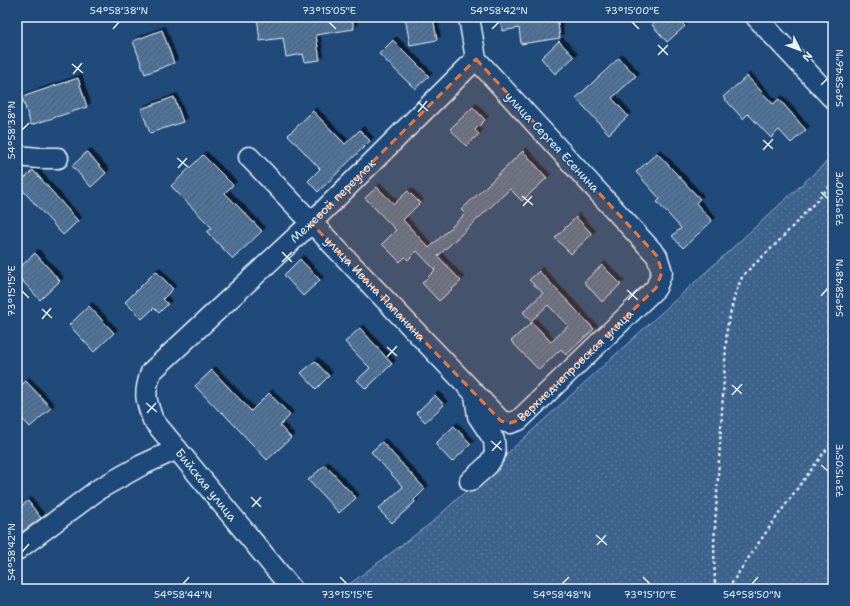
<svg xmlns="http://www.w3.org/2000/svg" width="850" height="606" font-family="'Shantell Sans',sans-serif">
  <style>
    .grass { fill: url(#grass-dots); stroke: #92aac2 }
    .building { fill: url(#building-hatch); stroke: #e8f1f8; filter: url(#shadow) }
    .lines { fill: none; stroke-linecap: round; stroke-linejoin: round }
    .minor-casing { stroke: #e8f1f8; stroke-width: 23 }
    .path { stroke: #e8f1f8; stroke-width: 2.5; stroke-dasharray: 3 3; stroke-linecap: butt }
    .minor { stroke: #1f4a7a; stroke-width: 20 }
    .marked { fill: #e8773b; fill-opacity: 0.2; stroke: #e8773b; stroke-width: 3; stroke-dasharray: 8 5; stroke-linejoin: round }
    .ticks { fill: none; stroke: #e8f1f8; stroke-width: 1.5 }
    .labels { text-anchor: middle; stroke-width: 3.5; stroke-linejoin: round; paint-order: stroke }
    .street-label { font-size: 12px; fill: #e8f1f8; stroke: #1f4a7a }
    .neatline { fill: none; stroke: #e8f1f8; stroke-width: 1.5 }
    .ticks-label { font-size: 10px; text-anchor: middle; fill: #e8f1f8 }
  </style>
  <defs>
    <pattern id="grass-dots" width="8" height="8" patternUnits="userSpaceOnUse"><rect width="8" height="8" fill="#3c628c"/><path d="M2 2h.1M6 6h.1" fill="none" stroke="#58799d" stroke-width="1.8" stroke-linecap="round"/></pattern>
    <pattern id="building-hatch" width="6" height="6" patternUnits="userSpaceOnUse"><rect width="6" height="6" fill="#517399"/><path d="M-1 1l2-2M0 6l6-6M5 7l2-2" fill="none" stroke="#4c5e72"/></pattern>
    <filter id="shadow"><feDropShadow dx="3.5" dy="-3.5" stdDeviation="0" flood-color="#0009"/></filter>
  </defs>
  <rect width="100%" height="100%" fill="#1f4a7a"/>
  <filter id="ink" filterUnits="userSpaceOnUse"><feTurbulence type="fractalNoise" baseFrequency=".025" numOctaves="2"/><feDisplacementMap in="SourceGraphic" scale="8" xChannelSelector="R" yChannelSelector="G"/><feConvolveMatrix kernelMatrix="1 2 1 2 8 2 1 2 1" color-interpolation-filters="sRGB"/></filter>
  <g filter="url(#ink)">
    <!-- grass -->
    <path class="grass" d="M 833,156 L 833,589 L 343,589 L 431,523 Z"/>
    <!-- building -->
    <path class="building" d="M 257,17 L 352,17 L 354,29 L 316,35 L 320,60 L 305,62 L 303,54 L 286,57 L 283,38 L 260,41 Z
      M 405,17 L 433,17 L 437,40 L 410,45 Z
      M 500,17 L 557,17 L 560,38 L 521,44 L 519,28 L 502,31 Z
      M 660,17 L 676,17 L 685,26 L 667,42 L 652,25 Z
      M 162,30 L 174,63 L 145,74 L 133,41 Z
      M 393,40 L 429,76 L 415,89 L 379,54 Z
      M 559,41 L 574,57 L 555,74 L 541,58 Z
      M 619,58 L 636,76 L 612,98 L 628,116 L 609,134 L 576,98 Z
      M 747,76 L 773,104 L 779,99 L 806,130 L 791,143 L 779,130 L 771,138 L 748,114 L 743,119 L 723,97 Z
      M 78,78 L 87,107 L 31,125 L 22,97 Z
      M 174,97 L 183,122 L 150,133 L 141,109 Z
      M 473,107 L 485,120 L 475,130 L 479,134 L 466,146 L 450,129 Z
      M 313,111 L 345,144 L 360,130 L 370,141 L 318,192 L 308,181 L 320,169 L 288,135 Z
      M 523,151 L 547,178 L 522,201 L 510,189 L 438,256 L 461,281 L 439,301 L 422,283 L 435,270 L 417,251 L 408,260 L 405,257 L 400,262 L 382,244 L 396,230 L 365,198 L 377,187 L 394,204 L 408,191 L 420,203 L 403,220 L 429,248 L 465,214 L 461,210 Z
      M 87,152 L 106,173 L 91,187 L 72,166 Z
      M 657,153 L 700,199 L 696,203 L 712,221 L 683,248 L 672,236 L 681,228 L 657,202 L 660,199 L 636,172 Z
      M 203,155 L 233,185 L 225,193 L 262,231 L 233,259 L 207,232 L 212,228 L 171,186 Z
      M 33,170 L 78,221 L 63,235 L 18,185 Z
      M 576,217 L 592,234 L 571,254 L 555,238 Z
      M 35,253 L 60,281 L 40,300 L 17,275 L 17,270 Z
      M 300,259 L 320,280 L 303,296 L 284,275 Z
      M 602,265 L 621,284 L 602,302 L 584,282 Z
      M 156,271 L 173,289 L 163,299 L 168,304 L 159,313 L 154,308 L 142,319 L 125,302 Z
      M 539,271 L 594,329 L 566,355 L 561,349 L 539,370 L 511,341 L 532,322 L 551,342 L 568,326 L 548,305 L 531,321 L 523,312 L 543,293 L 529,280 Z
      M 89,306 L 114,333 L 94,352 L 69,325 Z
      M 360,328 L 392,364 L 366,389 L 357,380 L 370,368 L 345,342 Z
      M 315,361 L 329,376 L 316,389 L 301,373 Z
      M 212,370 L 251,411 L 269,393 L 290,415 L 280,426 L 291,438 L 267,460 L 222,412 L 221,413 L 195,386 Z
      M 26,381 L 51,408 L 30,427 L 17,413 L 17,389 Z
      M 435,395 L 444,405 L 425,422 L 416,413 Z
      M 454,426 L 471,444 L 452,462 L 435,444 Z
      M 382,442 L 425,489 L 414,500 L 415,502 L 392,523 L 378,509 L 403,487 L 371,452 Z
      M 325,465 L 356,498 L 339,513 L 308,480 Z
      M 28,501 L 41,518 L 17,536 L 17,509 Z"/>
    <g class="lines">
      <!-- minor casing -->
      <g class="minor-casing">
        <g id="minor">
          <path d="M 756,17 L 831,97"/>
          <path d="M 17,156 L 39,158 L 58,158"/>
          <path id="s1" d="M 249,157 L 501,421 L 510,423 L 519,420 L 656,288 L 662,272 L 657,256 L 476,59 L 469,17"/>
          <path d="M 470,481 L 488,465 L 495,454 L 494,440 L 478,416 L 475,395"/>
          <path d="M 17,550 L 99,489 L 142,465 L 177,449"/>
          <path id="s2" d="M 292,589 L 153,420 C 145,399 144,393 151,372 L 311,223 L 476,59"/>
        </g>
      </g>
      <!-- path -->
      <path class="path" d="M 715,589 L 714,543 L 727,328 L 735,294 L 743,275 L 777,243 L 833,183
        M 728,589 C 761,538 796,489 833,441"/>
      <!-- minor -->
      <use href="#minor" class="minor"/>
    </g>
  </g>
  <!-- marked area -->
  <path class="marked" d="M 476,59 L 657,256 L 662,272 L 656,288 L 519,420 L 510,423 L 501,421 L 311,223 Z"/>
  <!-- ticks -->
  <path class="ticks" d="M 329,22 L 336,29M 632,22 L 639,29M 113,29 L 119,22M 492,29 L 499,22M 658,45 L 668,55M 658,55 L 668,45M 72,64 L 83,73M 73,74 L 82,63M 821,85 L 828,78M 418,102 L 428,111M 418,112 L 427,101M 22,130 L 29,123M 763,140 L 773,149M 763,150 L 773,139M 177,158 L 188,167M 178,168 L 187,158M 821,192 L 828,199M 522,196 L 533,205M 523,206 L 532,196M 282,252 L 292,262M 282,262 L 292,252M 627,290 L 638,300M 22,291 L 29,298M 821,296 L 828,288M 628,300 L 637,290M 42,309 L 52,318M 42,319 L 51,308M 387,347 L 397,356M 387,357 L 397,346M 732,385 L 742,394M 732,395 L 742,384M 146,403 L 157,412M 147,413 L 156,403M 491,441 L 502,450M 492,451 L 501,441M 821,465 L 828,471M 251,497 L 261,507M 252,507 L 261,497M 596,535 L 607,545M 597,545 L 606,535M 22,552 L 29,544M 340,577 L 347,584M 643,577 L 650,584M 183,584 L 189,577M 562,584 L 569,577M 752,584 L 758,577"/>
  <g class="labels">
    <!-- street labels -->
    <g class="street-label">
      <text transform="translate(552 142) rotate(47)" y="4">улица Сергея Есенина</text>
      <text dy="4" stroke="none"><textPath href="#s2" startOffset="518">Межевой переулок</textPath></text>
      <text dy="4" stroke="none"><textPath href="#s1" startOffset="182">улица Ивана Папанина</textPath></text>
      <text dy="4" stroke="none"><textPath href="#s1" startOffset="462">Верхнеднепровская улица</textPath></text>
      <text transform="translate(206 485) rotate(51)" y="4">Бийская улица</text>
    </g>
  </g>
  <!-- margin -->
  <rect width="850" height="606" fill="none" stroke="#1f4a7a" stroke-width="44"/>
  <!-- north arrow -->
  <g transform="translate(800 50) rotate(132)" stroke="#1f4a7a" stroke-width="3" paint-order="stroke">
  <path d="M0-3L7 15L0 10L-7 15Z" fill="#e8f1f8"/>
  <text y="-6" font-size="11" font-weight="bold" text-anchor="middle" fill="#e8f1f8">N</text>
  </g>
  <rect x="22" y="22" width="806" height="562" class="neatline"/>
  <g class="ticks-label">
    <text x="119" y="14">54°58'38"N</text>
    <text x="329" y="14">73°15'05"E</text>
    <text x="499" y="14">54°58'42"N</text>
    <text x="632" y="14">73°15'00"E</text>
    <text transform="translate(839 78) rotate(-90)" y="4">54°58'46"N</text>
    <text transform="translate(11 130) rotate(-90)" y="4">54°58'38"N</text>
    <text transform="translate(839 199) rotate(-90)" y="4">73°15'00"E</text>
    <text transform="translate(839 288) rotate(-90)" y="4">54°58'48"N</text>
    <text transform="translate(11 291) rotate(-90)" y="4">73°15'15"E</text>
    <text transform="translate(839 471) rotate(-90)" y="4">73°15'05"E</text>
    <text transform="translate(11 552) rotate(-90)" y="4">54°58'42"N</text>
    <text x="183" y="598">54°58'44"N</text>
    <text x="347" y="598">73°15'15"E</text>
    <text x="562" y="598">54°58'48"N</text>
    <text x="650" y="598">73°15'10"E</text>
    <text x="752" y="598">54°58'50"N</text>
  </g>
</svg>
